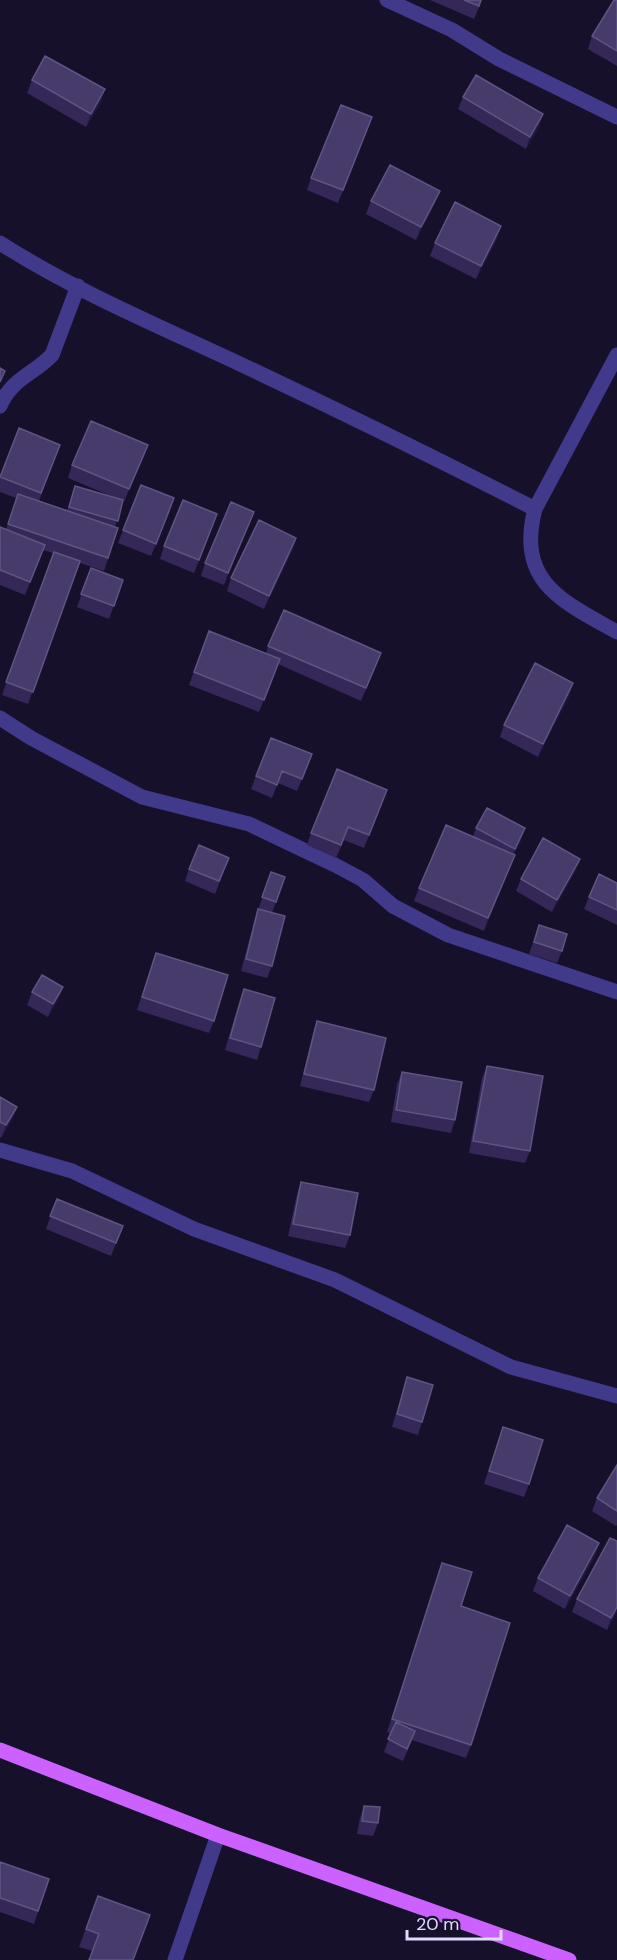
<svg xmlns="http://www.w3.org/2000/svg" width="617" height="1960" font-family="'DM Sans',sans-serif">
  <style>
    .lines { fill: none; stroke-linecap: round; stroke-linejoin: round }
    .minor { stroke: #413a8b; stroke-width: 15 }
    .major { stroke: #cb61ff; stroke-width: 15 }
    .wall { fill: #352859 }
    .shaded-wall { fill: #21173f }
    .building { fill: #473b6b; stroke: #5f5482; stroke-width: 1.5 }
  </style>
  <rect width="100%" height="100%" fill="#16102b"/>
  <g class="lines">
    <!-- minor -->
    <path class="minor" d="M 387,0 L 452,30 L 499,59 L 617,117
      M 0,243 C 75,291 159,326 240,364 C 340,411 438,459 535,509
      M 617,355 L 535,509 C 516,582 562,601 617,632
      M 0,406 C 11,379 34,374 52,355 L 78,286
      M 0,718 L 31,738 L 142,797 L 249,824 L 335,865 L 363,880 L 393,906 L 448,935 L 617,992
      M 0,1150 L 72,1171 L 194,1229 L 335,1280 L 511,1367 L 617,1396
      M 175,1960 L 218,1835"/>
    <!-- major -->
    <path class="major" d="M 0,1750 L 218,1835 L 569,1960"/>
  </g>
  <!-- wall -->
  <path class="wall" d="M 430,0 L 482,0 L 474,19 Z
    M 617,0 L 617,66 L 588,49 L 592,36 Z
    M 32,80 L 101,102 L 86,127 L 27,93 Z
    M 463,97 L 543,114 L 539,127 L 526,149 L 458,109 Z
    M 372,117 L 338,203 L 307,190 L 311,178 Z
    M 371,201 L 435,203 L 416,240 L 366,214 Z
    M 501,226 L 497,239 L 476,279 L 430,256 L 435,243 Z
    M 19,428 L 60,445 L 39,501 L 67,511 L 75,486 L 111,496 L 68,478 L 72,465 L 143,458 L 124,502 L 123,501 L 115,527 L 118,528 L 104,571 L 80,563 L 28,704 L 2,695 L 53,553 L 43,550 L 25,595 L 0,585 L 0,527 L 6,530 L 16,498 L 0,492 L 0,479 Z
    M 141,485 L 170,511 L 151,556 L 118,543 Z
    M 217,514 L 194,573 L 160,559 L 164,546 Z
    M 249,524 L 224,585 L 201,576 L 205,563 Z
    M 296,538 L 292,551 L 264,609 L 227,591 L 231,578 Z
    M 91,568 L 123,580 L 109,619 L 77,607 Z
    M 209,631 L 266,654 L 268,646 L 376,665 L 361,701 L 278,664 L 259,712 L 189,685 Z
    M 573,683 L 569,696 L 538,757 L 500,737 L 504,725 Z
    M 271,738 L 307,767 L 297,791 L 278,783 L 272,798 L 251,789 Z
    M 387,790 L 364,848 L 344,840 L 336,858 L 307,845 L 311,833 Z
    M 476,828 L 521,841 L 514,854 L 515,855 L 510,867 L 484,931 L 414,901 L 419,888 L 473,836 Z
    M 229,858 L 215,894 L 185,881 L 189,869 Z
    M 580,859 L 575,872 L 552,912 L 516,891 L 521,879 Z
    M 271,872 L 285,877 L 272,913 L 272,966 L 267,978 L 241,971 L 254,922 Z
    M 617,883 L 617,925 L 584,909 L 589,897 Z
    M 539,925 L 562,951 L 557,963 L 529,954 Z
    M 156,953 L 214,1021 L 209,1033 L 137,1010 Z
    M 63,987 L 58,1000 L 48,1017 L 27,1005 L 32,992 Z
    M 244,989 L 261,1047 L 257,1060 L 225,1050 L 239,1002 Z
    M 317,1021 L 374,1090 L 369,1102 L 300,1086 L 313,1033 Z
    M 487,1066 L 530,1151 L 525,1163 L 469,1153 L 482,1078 Z
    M 402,1072 L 455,1120 L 451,1133 L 391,1122 L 397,1084 Z
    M 0,1098 L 17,1107 L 12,1120 L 1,1138 L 0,1137 Z
    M 301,1182 L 350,1235 L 345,1248 L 288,1236 L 297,1194 Z
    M 57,1199 L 123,1226 L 111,1256 L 46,1229 Z
    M 407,1377 L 422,1422 L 418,1435 L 392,1427 Z
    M 503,1427 L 529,1484 L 524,1497 L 484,1484 Z
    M 617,1465 L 617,1525 L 616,1526 L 592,1511 L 597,1498 Z
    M 599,1543 L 595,1556 L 565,1609 L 533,1591 L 538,1578 Z
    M 442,1563 L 461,1606 L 471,1745 L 466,1758 L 412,1740 L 403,1761 L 384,1752 L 391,1733 L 387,1732 Z
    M 577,1599 L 617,1611 L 607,1630 L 572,1612 Z
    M 364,1806 L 378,1823 L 373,1836 L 357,1834 L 360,1818 Z
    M 0,1862 L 49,1879 L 34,1924 L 0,1912 Z
    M 98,1896 L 150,1915 L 92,1951 L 79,1947 Z"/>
  <!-- shaded-wall -->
  <path class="shaded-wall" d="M 105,89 L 101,102 L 86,127 L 91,114 Z
    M 543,114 L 539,127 L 526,149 L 530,137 Z
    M 440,191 L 435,203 L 416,240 L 421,227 Z
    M 501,226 L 497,239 L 476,279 L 481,266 Z
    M 148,445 L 143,458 L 124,502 L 129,489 Z
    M 254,512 L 249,524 L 224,585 L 228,573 Z
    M 296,538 L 292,551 L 264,609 L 269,596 Z
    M 573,683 L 569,696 L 538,757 L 543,744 Z
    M 525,828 L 521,841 L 510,862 L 515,849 Z
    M 515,855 L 510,867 L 484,931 L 488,918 Z
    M 580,859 L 575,872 L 552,912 L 557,900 Z
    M 63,987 L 58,1000 L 48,1017 L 53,1004 Z
    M 17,1107 L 12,1120 L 1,1138 L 6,1125 Z
    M 599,1543 L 595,1556 L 565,1609 L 570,1596 Z
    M 617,1607 L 617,1611 L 607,1630 L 611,1618 Z"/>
  <!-- building -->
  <path class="building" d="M 464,0 L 481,0 L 479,6 Z
    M 614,0 L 617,0 L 617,51 L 592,36 Z
    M 45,56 L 105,89 L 91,114 L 32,80 Z
    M 476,75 L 543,114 L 530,137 L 463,97 Z
    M 341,105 L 372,117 L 343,190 L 311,178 Z
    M 390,165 L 440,191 L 421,227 L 371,201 Z
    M 455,202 L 501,226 L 481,266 L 435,243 Z
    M 0,368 L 5,371 L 0,382 Z
    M 91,421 L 148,445 L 129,489 L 72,465 Z
    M 19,428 L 60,445 L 41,493 L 0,477 Z
    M 141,485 L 174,498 L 156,544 L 123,530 Z
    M 75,486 L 123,500 L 118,521 L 69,507 Z
    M 18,494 L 118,528 L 108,558 L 8,524 Z
    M 183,500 L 217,514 L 199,560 L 164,546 Z
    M 231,502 L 254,512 L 228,573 L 205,563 Z
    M 259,520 L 296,538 L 269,596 L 231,578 Z
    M 0,527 L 45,545 L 30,582 L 0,570 Z
    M 54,552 L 80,561 L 33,692 L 6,682 Z
    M 91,568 L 123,580 L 114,606 L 81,594 Z
    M 284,610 L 381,653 L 366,688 L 268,646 Z
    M 209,631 L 280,659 L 264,700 L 194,672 Z
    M 535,663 L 573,683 L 543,744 L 504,725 Z
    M 271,738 L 312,754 L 302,779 L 282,771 L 277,785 L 256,776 Z
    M 337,769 L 387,790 L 369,835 L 348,827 L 341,845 L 311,833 Z
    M 487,808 L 525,828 L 515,849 L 476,828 Z
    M 446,825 L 515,855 L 488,918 L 419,888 Z
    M 543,838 L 580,859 L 557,900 L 521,879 Z
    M 199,845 L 229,858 L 219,881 L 189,869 Z
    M 271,872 L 285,877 L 276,902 L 262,897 Z
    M 599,874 L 617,883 L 617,910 L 589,897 Z
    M 258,909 L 285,916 L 272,966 L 246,959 Z
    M 539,925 L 567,934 L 562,951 L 534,942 Z
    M 156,953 L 228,975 L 214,1021 L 142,997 Z
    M 42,975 L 63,987 L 53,1004 L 32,992 Z
    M 244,989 L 275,998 L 261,1047 L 230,1038 Z
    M 317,1021 L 386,1038 L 374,1090 L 304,1074 Z
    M 487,1066 L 543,1076 L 530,1151 L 473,1141 Z
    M 402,1072 L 462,1082 L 455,1120 L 396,1110 Z
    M 0,1097 L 17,1107 L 6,1125 L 0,1122 Z
    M 301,1182 L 358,1193 L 350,1235 L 293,1224 Z
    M 57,1199 L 123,1226 L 116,1243 L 50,1216 Z
    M 407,1377 L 433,1385 L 422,1422 L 397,1414 Z
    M 503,1427 L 543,1440 L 529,1484 L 489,1471 Z
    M 617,1465 L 617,1511 L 597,1498 Z
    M 567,1525 L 599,1543 L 570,1596 L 538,1578 Z
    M 610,1538 L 617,1541 L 617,1607 L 611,1618 L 577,1599 Z
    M 442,1563 L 472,1572 L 461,1606 L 510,1623 L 471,1745 L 392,1719 Z
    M 396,1722 L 415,1731 L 407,1749 L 388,1739 Z
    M 364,1806 L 380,1807 L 378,1823 L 362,1821 Z
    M 0,1862 L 49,1879 L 38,1911 L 0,1898 Z
    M 98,1896 L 150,1915 L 133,1960 L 89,1960 L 99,1934 L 86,1929 Z"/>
  <!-- scale -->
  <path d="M407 1930v9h94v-9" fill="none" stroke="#e0daff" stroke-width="3"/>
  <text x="416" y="1930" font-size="18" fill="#e0daff" stroke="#16102b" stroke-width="4.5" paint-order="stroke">20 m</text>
</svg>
